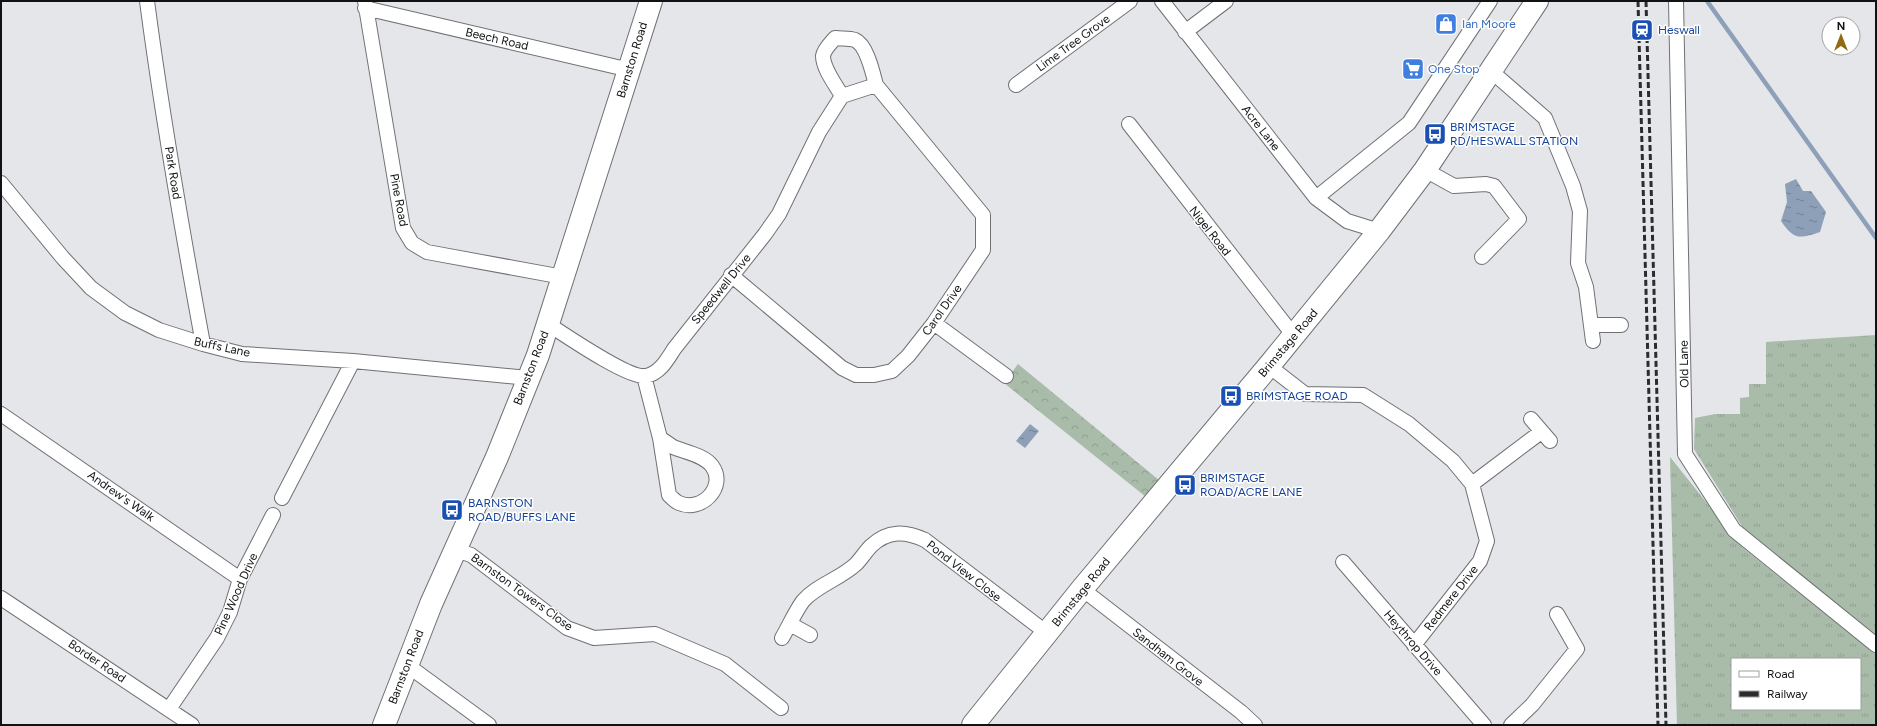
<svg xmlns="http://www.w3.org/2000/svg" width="1877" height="726" font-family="Figtree,sans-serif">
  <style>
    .grass { fill: url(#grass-tufts); fill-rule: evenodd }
    .forest { fill: url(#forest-crowns) }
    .water { fill: url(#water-ripples) }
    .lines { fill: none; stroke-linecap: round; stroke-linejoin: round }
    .stream { stroke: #8da0b8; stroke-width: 4.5 }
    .street-casing { stroke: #6f7174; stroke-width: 16 }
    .primary-casing { stroke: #6f7174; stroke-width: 24 }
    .street { stroke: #fff; stroke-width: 14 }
    .primary { stroke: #fff; stroke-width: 22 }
    .rail { stroke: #2b2c2e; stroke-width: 3; stroke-dasharray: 6 3; stroke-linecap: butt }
    .labels { text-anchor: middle; stroke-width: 3; stroke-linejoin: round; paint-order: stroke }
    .shop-label { font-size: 12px; fill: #366cbe; stroke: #fff; text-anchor: start }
    .transit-label { font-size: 12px; fill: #164399; stroke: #fff; text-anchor: start }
    .street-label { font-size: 12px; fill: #111213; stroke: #fff }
  </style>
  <defs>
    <pattern id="grass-tufts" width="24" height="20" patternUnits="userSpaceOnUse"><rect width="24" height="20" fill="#a9bba9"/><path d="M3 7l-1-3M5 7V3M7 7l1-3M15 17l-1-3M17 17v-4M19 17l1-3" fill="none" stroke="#90a091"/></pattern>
    <pattern id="forest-crowns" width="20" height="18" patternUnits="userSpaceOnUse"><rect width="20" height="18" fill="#a9bba9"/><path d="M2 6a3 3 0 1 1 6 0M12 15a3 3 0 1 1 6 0" fill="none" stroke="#90a091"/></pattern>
    <pattern id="water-ripples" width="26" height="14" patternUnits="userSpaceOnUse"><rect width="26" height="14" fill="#8da0b8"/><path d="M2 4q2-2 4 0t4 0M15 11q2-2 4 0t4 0" fill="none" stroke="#728194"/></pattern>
  </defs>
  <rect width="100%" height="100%" fill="#e4e6ea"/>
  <!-- grass -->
  <path class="grass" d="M 1876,335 L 1876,636 L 1743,528 L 1694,449 L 1695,418 L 1715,414 L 1740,414 L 1740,398 L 1749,397 L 1749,384 L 1766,384 L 1766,342 Z
    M 1670,457 L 1743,548 L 1876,654 L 1876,725 L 1677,725 ZM 1732,659 L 1860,659 L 1860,709 L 1732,709 Z"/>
  <!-- forest -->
  <path class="forest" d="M 1018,364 L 1165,485 L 1151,501 L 1004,383 Z"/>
  <!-- water -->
  <path class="water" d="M 1796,179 L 1803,191 L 1811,191 L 1826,212 L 1820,232 C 1799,239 1794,240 1781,221 L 1787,202 L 1785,184 Z
    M 1030,424 L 1039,431 L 1025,448 L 1016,441 Z"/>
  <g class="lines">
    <!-- stream -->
    <path class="stream" d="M 1707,1 L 1876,238"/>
    <!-- street casing -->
    <g class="street-casing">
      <path id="street" d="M 147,1 C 162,116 182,230 203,344
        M 365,1 L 403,228 L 412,243 L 427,252 L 563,277
        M 1162,1 L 1316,198 L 1347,221 L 1379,231
        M 1676,1 L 1685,454 L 1734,530 L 1876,645
        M 365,8 L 630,70
        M 1185,32 L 1226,1
        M 1491,71 L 1545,118 L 1573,186 L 1580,211 L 1578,263 L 1586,287 L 1593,341
        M 1016,85 L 1130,1
        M 1129,124 L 1294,336
        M 1425,170 L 1454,186 L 1486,184 L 1494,186 L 1519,219 L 1482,257
        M 1,183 L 63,258 L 91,288 L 125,313 L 159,330 L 203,344 L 242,354 L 353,361 L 528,378
        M 1316,198 L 1409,123 L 1490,1
        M 731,275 L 842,368 L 856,375 L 874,375 L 892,371 L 908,356 L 934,323 L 983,250 L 983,215 L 876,85 C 873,74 867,45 855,40 C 849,38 841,39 835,38 C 831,43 824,49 823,56 C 823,69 836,85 842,96
        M 934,323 L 1006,376
        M 548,324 C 565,335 629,379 646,376 C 660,373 667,360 674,349 L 765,234 L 779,214 L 819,132 L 842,96 L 876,85
        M 1592,325 L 1621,325
        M 1269,366 L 1305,394 L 1363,395 L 1409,424 L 1453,461 L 1472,484 L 1487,541 L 1480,561 L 1414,645
        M 644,376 L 660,438 L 669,495 C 672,498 676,502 679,503 C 702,513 727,486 712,466 C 704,455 685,452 673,447 C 669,444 664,441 660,438
        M 1,414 L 240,579
        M 1531,419 L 1550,441
        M 1472,484 L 1541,432
        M 282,498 L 353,361
        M 456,550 L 471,555 L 567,628 L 594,638 L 655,634 L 725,664 L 781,708
        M 1343,562 L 1484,725
        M 1082,589 L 1241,712 L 1255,725
        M 1,598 L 192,725
        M 790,624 L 810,635
        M 782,638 C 789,626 795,612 803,601 C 817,585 840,579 856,564 C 861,559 866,551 871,546 C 888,530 905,531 925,540 L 1047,633
        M 407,665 L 489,725
        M 169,709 L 217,638 L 230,612 L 240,579 L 273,515
        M 1511,725 L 1532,705 L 1577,649 L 1557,614"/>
    </g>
    <!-- primary casing -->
    <g class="primary-casing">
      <path id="primary" d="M 384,725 L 431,604 L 497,457 L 538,355 L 651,1
        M 973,725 L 1082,589 L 1272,362 L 1379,231 L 1425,170 L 1537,1"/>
    </g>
    <!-- street -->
    <use href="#street" class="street"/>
    <!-- primary -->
    <use href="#primary" class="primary"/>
    <!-- rail -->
    <path class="rail" d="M 1638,1 L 1658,725
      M 1646,1 L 1666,725"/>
  </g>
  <!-- icons -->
  <defs>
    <g id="shop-square" transform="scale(1.15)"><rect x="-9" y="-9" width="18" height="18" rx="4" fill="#3f7fe0" stroke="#fff"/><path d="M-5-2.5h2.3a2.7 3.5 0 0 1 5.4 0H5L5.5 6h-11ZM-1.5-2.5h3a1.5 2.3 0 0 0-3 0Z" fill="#fff"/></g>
    <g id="station-square" transform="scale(1.15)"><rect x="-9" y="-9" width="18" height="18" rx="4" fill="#1a4fb4" stroke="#fff"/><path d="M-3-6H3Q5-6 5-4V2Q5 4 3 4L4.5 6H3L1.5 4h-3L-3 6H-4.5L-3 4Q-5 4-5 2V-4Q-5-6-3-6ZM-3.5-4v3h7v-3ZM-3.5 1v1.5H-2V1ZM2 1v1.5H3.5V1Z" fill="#fff"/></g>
    <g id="supermarket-square" transform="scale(1.15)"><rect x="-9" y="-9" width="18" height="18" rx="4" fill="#3f7fe0" stroke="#fff"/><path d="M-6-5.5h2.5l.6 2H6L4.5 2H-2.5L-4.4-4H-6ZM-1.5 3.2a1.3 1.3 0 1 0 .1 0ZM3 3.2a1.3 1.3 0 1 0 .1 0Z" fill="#fff"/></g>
    <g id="bus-square" transform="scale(1.15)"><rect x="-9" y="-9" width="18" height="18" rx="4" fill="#1a4fb4" stroke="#fff"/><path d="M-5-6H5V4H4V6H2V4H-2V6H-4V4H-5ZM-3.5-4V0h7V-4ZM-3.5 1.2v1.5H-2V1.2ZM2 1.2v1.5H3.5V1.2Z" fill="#fff"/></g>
  </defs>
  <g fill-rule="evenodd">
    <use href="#shop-square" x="1446" y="24"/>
    <use href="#station-square" x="1642" y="30"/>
    <use href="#supermarket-square" x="1413" y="69"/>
    <use href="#bus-square" x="1435" y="134"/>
    <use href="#bus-square" x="1231" y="396"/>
    <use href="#bus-square" x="1185" y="485"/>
    <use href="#bus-square" x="452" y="510"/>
  </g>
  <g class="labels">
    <!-- shop labels -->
    <g class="shop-label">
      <text x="1462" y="28">Ian Moore</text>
      <text x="1428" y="73">One Stop</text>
    </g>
    <!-- transit labels -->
    <g class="transit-label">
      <text x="1658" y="34">Heswall</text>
      <text x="1450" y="131">BRIMSTAGE<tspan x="1450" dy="14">RD/HESWALL STATION</tspan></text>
      <text x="1246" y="400">BRIMSTAGE ROAD</text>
      <text x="1200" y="482">BRIMSTAGE<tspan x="1200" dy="14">ROAD/ACRE LANE</tspan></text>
      <text x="468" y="507">BARNSTON<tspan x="468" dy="14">ROAD/BUFFS LANE</tspan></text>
    </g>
    <!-- street labels -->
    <g class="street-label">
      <text transform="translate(497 39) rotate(13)" y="4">Beech Road</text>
      <text transform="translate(1073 43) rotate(-36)" y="4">Lime Tree Grove</text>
      <text transform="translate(632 60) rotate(-73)" y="4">Barnston Road</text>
      <text transform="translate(1261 128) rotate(52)" y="4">Acre Lane</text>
      <text transform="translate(173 173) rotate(81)" y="4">Park Road</text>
      <text transform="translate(399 200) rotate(79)" y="4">Pine Road</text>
      <text transform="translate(1210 231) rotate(52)" y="4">Nigel Road</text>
      <text transform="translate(721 289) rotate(-51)" y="4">Speedwell Drive</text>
      <text transform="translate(942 310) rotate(-55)" y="4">Carol Drive</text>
      <text transform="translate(1288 343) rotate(-50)" y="4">Brimstage Road</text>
      <text transform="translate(222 347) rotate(12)" y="4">Buffs Lane</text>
      <text transform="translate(1684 364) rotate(-91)" y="4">Old Lane</text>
      <text transform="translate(531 368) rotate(-69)" y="4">Barnston Road</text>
      <text transform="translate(121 496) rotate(35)" y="4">Andrew's Walk</text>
      <text transform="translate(964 571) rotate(38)" y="4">Pond View Close</text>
      <text transform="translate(522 592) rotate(36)" y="4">Barnston Towers Close</text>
      <text transform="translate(1081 592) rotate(-51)" y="4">Brimstage Road</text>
      <text transform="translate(236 594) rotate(-66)" y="4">Pine Wood Drive</text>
      <text transform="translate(1451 598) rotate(-52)" y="4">Redmere Drive</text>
      <text transform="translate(1413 643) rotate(49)" y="4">Heythrop Drive</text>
      <text transform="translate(1168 657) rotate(38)" y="4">Sandham Grove</text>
      <text transform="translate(97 661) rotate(34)" y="4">Border Road</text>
      <text transform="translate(406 667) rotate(-69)" y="4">Barnston Road</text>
    </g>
  </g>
  <!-- border -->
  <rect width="1877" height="726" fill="none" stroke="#111213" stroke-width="4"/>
  <!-- legend -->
  <rect x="1731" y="658" width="130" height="52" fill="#ffffff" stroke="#a0a0a1"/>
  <rect x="1739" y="671" width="20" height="6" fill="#ffffff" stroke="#a0a0a1"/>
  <text x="1767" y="678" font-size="12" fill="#111213">Road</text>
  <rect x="1739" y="691" width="20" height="6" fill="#2b2c2e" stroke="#a0a0a1"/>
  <text x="1767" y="698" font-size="12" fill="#111213">Railway</text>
  <!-- north arrow -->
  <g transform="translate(1841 36)"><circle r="19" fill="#ffffff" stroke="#a0a0a1"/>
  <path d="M0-3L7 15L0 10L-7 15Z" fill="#8e6c0f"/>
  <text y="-6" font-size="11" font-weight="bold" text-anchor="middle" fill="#111213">N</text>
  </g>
</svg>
